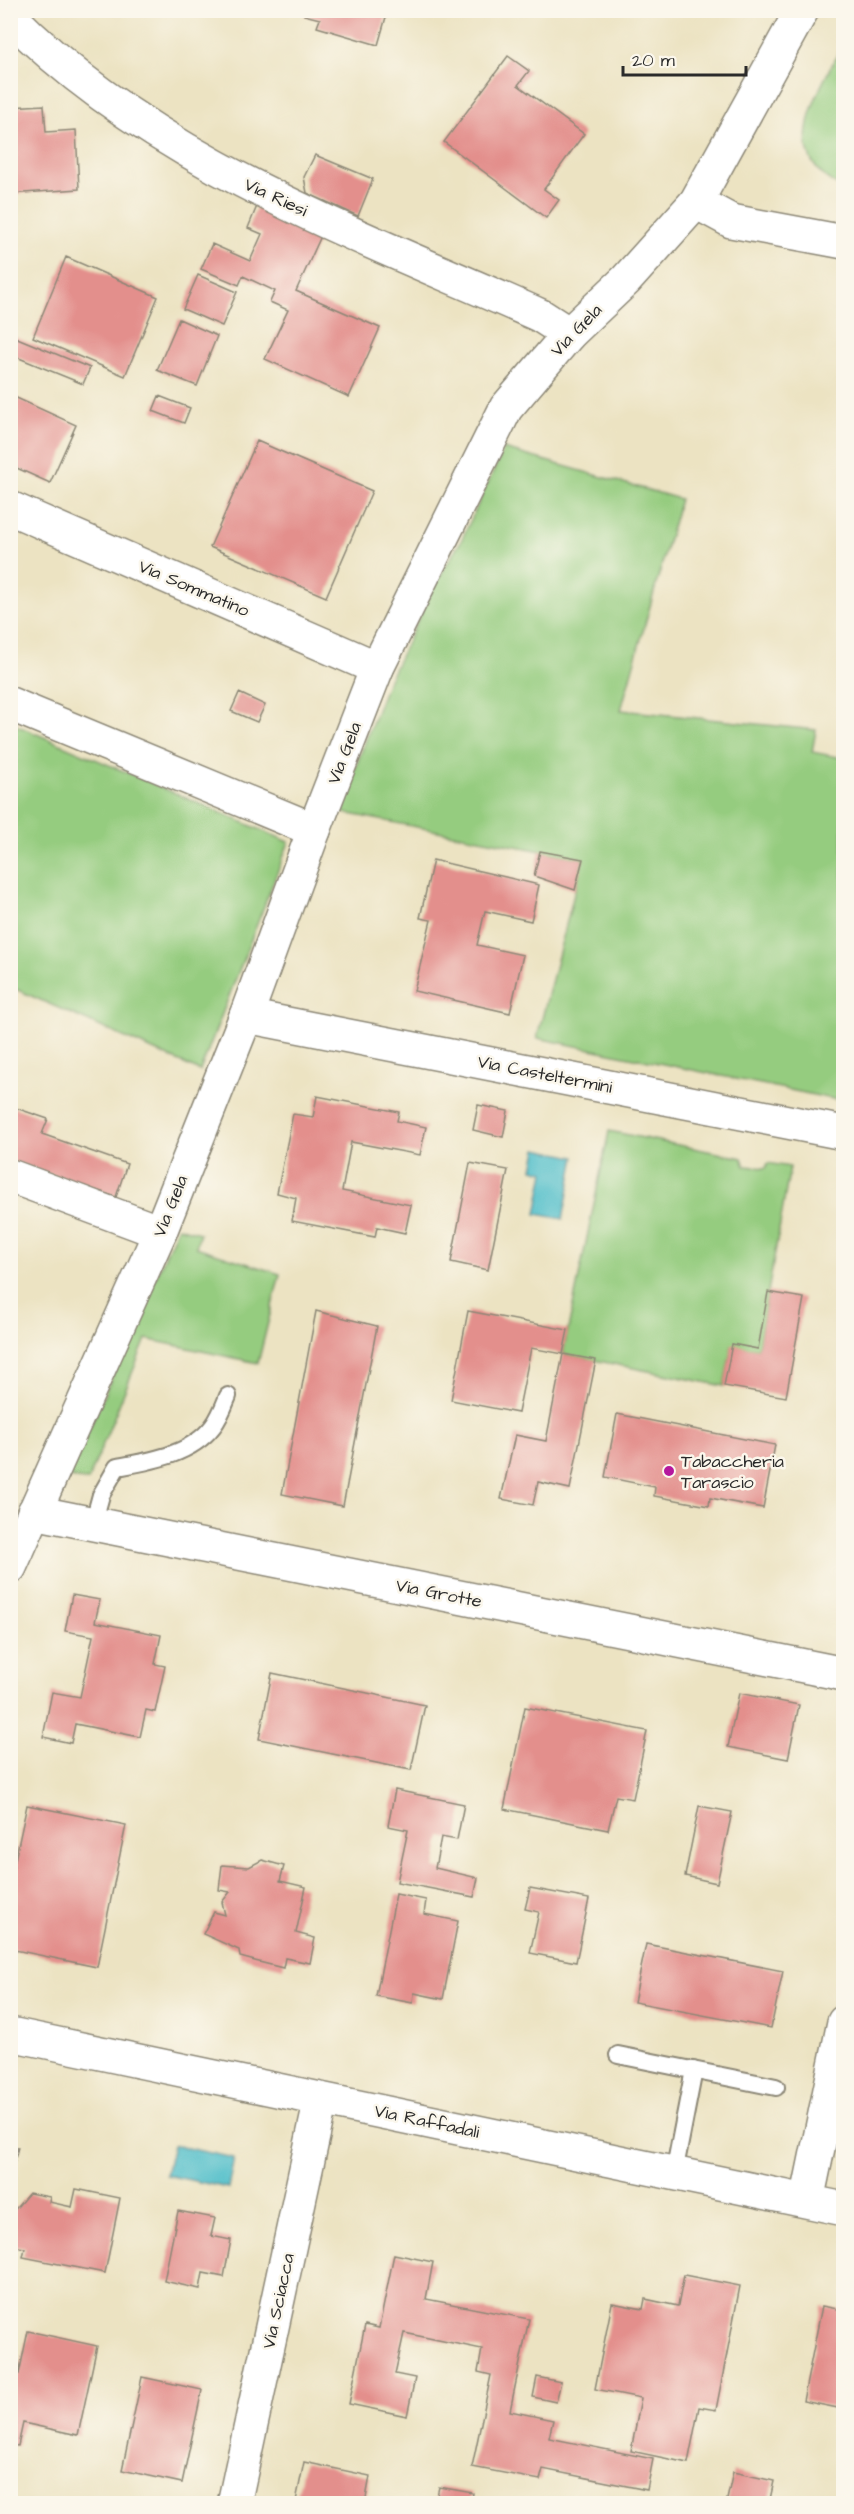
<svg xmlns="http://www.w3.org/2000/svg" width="854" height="2514" font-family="'Architects Daughter',sans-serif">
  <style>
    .green { fill: #95cc7f; stroke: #607c55; stroke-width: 1.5 }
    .water { fill: #52bfca; stroke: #3e757a; stroke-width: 1.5 }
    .building { fill: #e38f8c }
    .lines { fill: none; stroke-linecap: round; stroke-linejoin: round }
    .service-casing { stroke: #8c8776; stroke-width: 20 }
    .minor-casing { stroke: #8c8776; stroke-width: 36 }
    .tertiary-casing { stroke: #8c8776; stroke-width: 36 }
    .service { stroke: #fff; stroke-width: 16 }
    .minor { stroke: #fff; stroke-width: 33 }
    .tertiary { stroke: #fff; stroke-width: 33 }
    .poi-dot { fill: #b5179e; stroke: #fbf7ec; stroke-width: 2 }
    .labels { text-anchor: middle; stroke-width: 5; stroke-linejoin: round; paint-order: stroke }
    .street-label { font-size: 18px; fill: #2b2b2b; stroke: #fbf7ec }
    .poi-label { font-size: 18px; fill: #2b2b2b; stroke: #fbf7ec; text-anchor: start }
  </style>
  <rect width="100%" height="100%" fill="#fbf7ec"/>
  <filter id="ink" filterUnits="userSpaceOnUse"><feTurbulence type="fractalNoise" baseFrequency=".0167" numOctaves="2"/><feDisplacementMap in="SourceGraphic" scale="12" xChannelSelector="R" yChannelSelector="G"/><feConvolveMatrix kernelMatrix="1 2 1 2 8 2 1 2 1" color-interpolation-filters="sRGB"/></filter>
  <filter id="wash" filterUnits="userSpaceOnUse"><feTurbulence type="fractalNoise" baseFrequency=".008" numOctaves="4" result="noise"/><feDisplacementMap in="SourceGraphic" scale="24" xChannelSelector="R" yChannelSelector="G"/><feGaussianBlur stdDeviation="1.35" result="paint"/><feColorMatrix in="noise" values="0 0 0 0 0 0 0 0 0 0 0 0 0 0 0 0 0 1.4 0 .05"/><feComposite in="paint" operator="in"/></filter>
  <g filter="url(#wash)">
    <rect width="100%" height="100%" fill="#ece3c2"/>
    <!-- green -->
    <path class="green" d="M 843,44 L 844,188 L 843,188 C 774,156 819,91 843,44 Z
      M 504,449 L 680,499 L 621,710 L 816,730 L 812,752 L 843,758 L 843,1101 L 537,1038 L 583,859 L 339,812 L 386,686 L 435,584 L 461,541 Z
      M 11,723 L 289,842 L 200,1071 L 11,987 Z
      M 609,1131 L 742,1158 L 745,1166 L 766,1168 L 768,1163 L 790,1167 L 758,1349 L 732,1345 L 724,1386 L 563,1354 Z
      M 178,1227 L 200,1233 L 196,1247 L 280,1274 L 258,1363 L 146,1339 L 88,1481 L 68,1477 Z"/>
    <!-- water -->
    <path class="water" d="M 537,1149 L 575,1157 L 563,1219 L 536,1214 L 544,1172 L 533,1169 Z
      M 173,2145 L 234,2158 L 228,2188 L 166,2175 Z"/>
    <g id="blocks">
      <!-- building -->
      <path class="building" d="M 305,10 L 388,10 L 378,45 L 317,27 L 320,19 L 304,15 Z
        M 508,56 L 529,71 L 518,85 L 584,134 L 544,189 L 559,200 L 546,218 L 444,142 Z
        M 44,105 L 46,132 L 76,130 L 79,189 L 10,194 L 10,107 Z
        M 315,155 L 373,179 L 358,216 L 307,193 L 304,177 Z
        M 257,206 L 321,236 L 296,291 L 380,328 L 349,397 L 265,359 L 288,310 L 270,302 L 275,291 L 243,276 L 239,285 L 201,269 L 212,244 L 250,261 L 262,234 L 248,228 Z
        M 66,257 L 158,297 L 125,376 L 33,337 Z
        M 198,275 L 237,292 L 222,326 L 183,309 Z
        M 179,319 L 217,336 L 197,386 L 157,370 Z
        M 10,335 L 90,368 L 83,384 L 14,356 L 10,363 Z
        M 10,395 L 76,425 L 50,483 L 10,465 Z
        M 159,396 L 190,408 L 184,423 L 153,411 Z
        M 257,441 L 372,491 L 326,597 L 210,547 Z
        M 239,693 L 265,705 L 257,722 L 231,711 Z
        M 540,851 L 583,859 L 575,890 L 534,876 Z
        M 433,860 L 539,885 L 531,921 L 485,911 L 477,945 L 523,955 L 510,1013 L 414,991 L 431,920 L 420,918 Z
        M 317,1096 L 399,1112 L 397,1121 L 426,1127 L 420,1155 L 351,1142 L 342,1191 L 411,1205 L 405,1233 L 377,1227 L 375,1237 L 292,1221 L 296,1198 L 277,1193 L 293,1114 L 313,1117 Z
        M 478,1105 L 508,1111 L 503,1137 L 473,1130 Z
        M 10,1106 L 48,1119 L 42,1134 L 127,1164 L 116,1197 L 10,1161 Z
        M 470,1163 L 508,1170 L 488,1270 L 451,1262 Z
        M 768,1292 L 804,1298 L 786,1397 L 724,1386 L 732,1344 L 758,1349 Z
        M 316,1311 L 377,1326 L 343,1506 L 282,1494 Z
        M 468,1311 L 568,1330 L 563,1354 L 531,1348 L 518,1413 L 451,1400 Z
        M 563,1354 L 596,1360 L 570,1489 L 538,1482 L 533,1505 L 501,1499 L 515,1435 L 546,1441 Z
        M 617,1414 L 775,1445 L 763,1508 L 710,1498 L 709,1506 L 654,1496 L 655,1487 L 605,1477 Z
        M 72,1595 L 100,1600 L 95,1622 L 161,1635 L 155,1664 L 165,1666 L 155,1712 L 146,1710 L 140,1737 L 75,1724 L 71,1743 L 43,1737 L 52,1692 L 80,1697 L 93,1636 L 65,1631 Z
        M 272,1673 L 425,1705 L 411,1770 L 259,1739 Z
        M 739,1693 L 799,1705 L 788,1759 L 728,1747 Z
        M 525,1707 L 647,1731 L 633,1799 L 616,1796 L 608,1830 L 504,1809 Z
        M 395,1790 L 464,1804 L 457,1840 L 441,1837 L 435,1868 L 478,1878 L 474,1897 L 397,1882 L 408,1830 L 388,1826 Z
        M 27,1805 L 126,1825 L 97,1967 L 10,1949 L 10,1883 Z
        M 699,1806 L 732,1812 L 717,1883 L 685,1876 Z
        M 262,1860 L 284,1866 L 280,1881 L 306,1887 L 296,1933 L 315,1938 L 310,1963 L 285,1958 L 283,1968 L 255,1961 L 240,1957 L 239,1950 L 203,1934 L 214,1912 L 225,1915 L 222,1902 L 230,1892 L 219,1890 L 222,1865 L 249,1867 Z
        M 530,1888 L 589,1899 L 576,1962 L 530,1953 L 539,1912 L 525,1909 Z
        M 396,1894 L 426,1900 L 424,1914 L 458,1921 L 443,1999 L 414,1993 L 413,2003 L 376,1996 Z
        M 646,1944 L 783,1971 L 771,2028 L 634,2002 Z
        M 10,2145 L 18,2147 L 11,2176 L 10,2176 Z
        M 76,2189 L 120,2198 L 105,2273 L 23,2257 L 25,2248 L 10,2246 L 11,2214 L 29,2193 L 50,2197 L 49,2202 L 72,2207 Z
        M 178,2211 L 215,2218 L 211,2236 L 231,2240 L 224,2277 L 203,2273 L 200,2289 L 164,2281 Z
        M 394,2254 L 433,2262 L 426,2299 L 529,2319 L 510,2411 L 553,2420 L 549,2438 L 653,2459 L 647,2490 L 543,2469 L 540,2480 L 472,2467 L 491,2375 L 478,2372 L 482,2349 L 404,2333 L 395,2374 L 415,2378 L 407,2416 L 349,2404 L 365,2325 L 379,2328 Z
        M 684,2275 L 740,2286 L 716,2410 L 699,2407 L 688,2463 L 631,2451 L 641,2398 L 595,2389 L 612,2303 L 643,2309 L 645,2299 L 678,2306 Z
        M 822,2306 L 843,2310 L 843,2409 L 803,2401 Z
        M 28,2331 L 97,2346 L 78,2435 L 23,2423 L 18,2446 L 10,2445 L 10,2372 L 19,2374 Z
        M 142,2377 L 202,2390 L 182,2483 L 122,2470 Z
        M 537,2377 L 561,2382 L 556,2402 L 533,2397 Z
        M 304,2462 L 370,2476 L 365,2504 L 305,2504 L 296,2501 Z
        M 733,2472 L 774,2481 L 769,2504 L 726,2504 Z
        M 439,2487 L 473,2493 L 471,2504 L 435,2504 Z"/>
    </g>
  </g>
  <g filter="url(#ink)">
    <use href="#blocks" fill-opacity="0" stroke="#8c8776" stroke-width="1.5"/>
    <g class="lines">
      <!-- service casing -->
      <g class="service-casing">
        <path id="service" d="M 93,1524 L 101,1495 L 117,1467 C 150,1461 191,1455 213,1426 C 220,1417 224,1406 228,1396
          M 618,2055 L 776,2087
          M 674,2173 L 694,2070"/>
      </g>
      <!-- minor casing -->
      <g class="minor-casing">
        <path id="minor" d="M 10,16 C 153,162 358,234 541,316 L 569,334
          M 696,202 L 731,221 L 844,242
          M 10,508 L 377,668
          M 10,704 L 314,830
          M 246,1016 L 844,1133
          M 10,1176 L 160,1232
          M 34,1512 L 844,1674
          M 10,2034 L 844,2209
          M 807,2201 L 844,2022
          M 234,2504 L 321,2099"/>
      </g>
      <!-- tertiary casing -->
      <g class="tertiary-casing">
        <path id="tertiary" d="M 10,1567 L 160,1232 L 246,1016 L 314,830 L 377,668 L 506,408 L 569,334 L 626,280 L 696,202 L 802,10"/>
      </g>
      <!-- service -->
      <use href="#service" class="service"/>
      <!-- minor -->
      <use href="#minor" class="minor"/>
      <!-- tertiary -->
      <use href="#tertiary" class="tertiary"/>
    </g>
  </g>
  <!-- markers -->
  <circle class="poi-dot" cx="669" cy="1471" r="6"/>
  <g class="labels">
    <!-- street labels -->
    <g class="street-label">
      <text transform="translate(276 197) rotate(25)" y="6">Via Riesi</text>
      <text transform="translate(576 330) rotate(-46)" y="6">Via Gela</text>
      <text transform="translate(194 588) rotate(23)" y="6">Via Sommatino</text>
      <text transform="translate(344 753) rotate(-69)" y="6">Via Gela</text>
      <text transform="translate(545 1074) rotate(11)" y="6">Via Casteltermini</text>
      <text transform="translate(170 1206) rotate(-68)" y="6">Via Gela</text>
      <text transform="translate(439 1593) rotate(11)" y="6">Via Grotte</text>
      <text transform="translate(427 2121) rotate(12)" y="6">Via Raffadali</text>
      <text transform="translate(278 2301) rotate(-78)" y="6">Via Sciacca</text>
    </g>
    <!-- poi labels -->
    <g class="poi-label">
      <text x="681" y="1467">Tabaccheria<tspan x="681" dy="21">Tarascio</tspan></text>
    </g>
  </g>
  <!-- margin -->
  <rect width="854" height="2514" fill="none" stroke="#fbf7ec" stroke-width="36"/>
  <!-- scale -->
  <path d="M623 66v9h123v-9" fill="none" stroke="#2b2b2b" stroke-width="3"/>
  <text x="632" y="66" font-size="18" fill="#2b2b2b" stroke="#fbf7ec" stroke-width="4.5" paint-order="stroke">20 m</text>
</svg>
